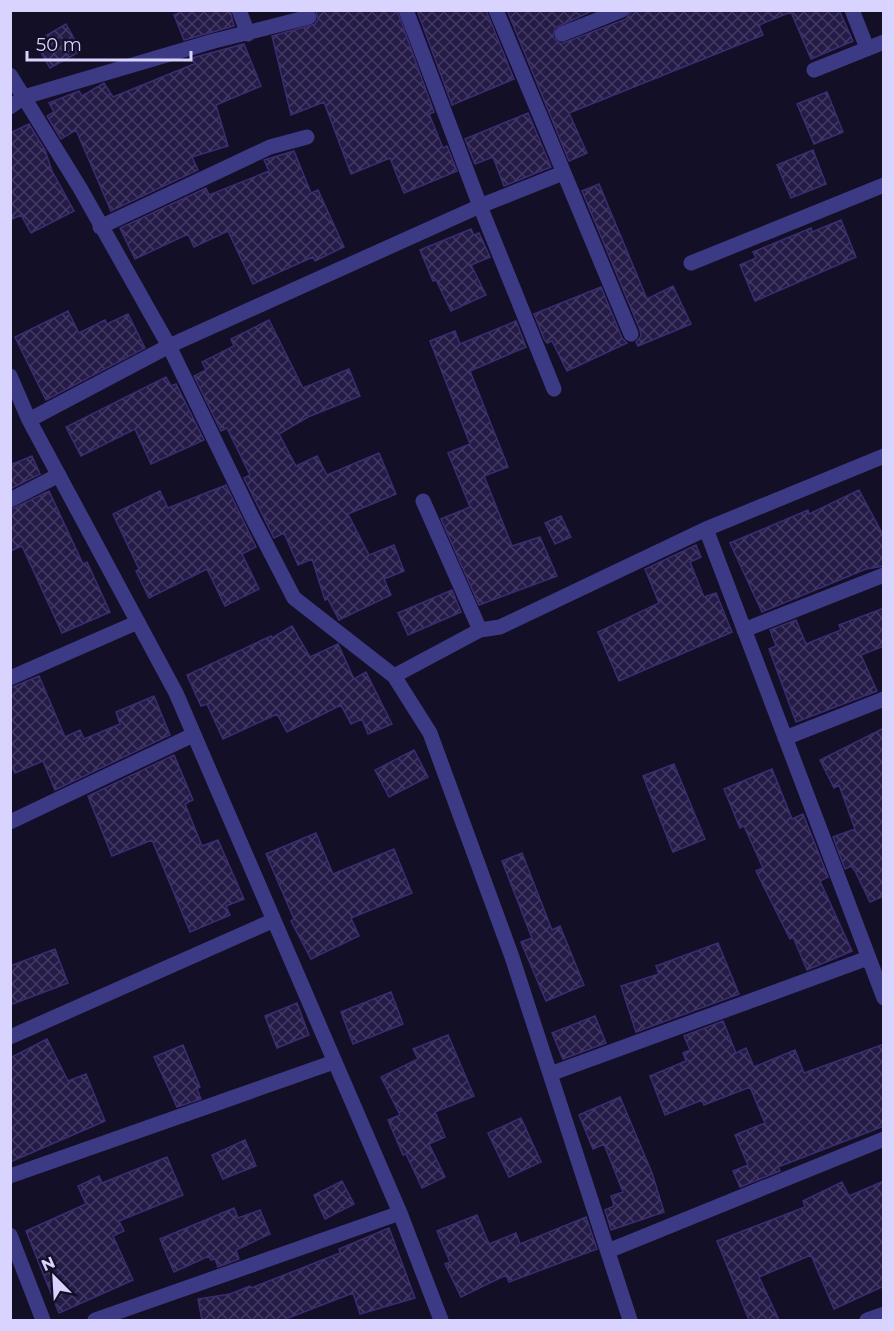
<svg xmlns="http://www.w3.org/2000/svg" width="894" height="1331" font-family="Montserrat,sans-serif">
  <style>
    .building { fill: url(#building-cross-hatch); stroke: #3b2d73; stroke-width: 1.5 }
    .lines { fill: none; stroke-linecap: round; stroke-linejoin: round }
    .minor { stroke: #3d3a85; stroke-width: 15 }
  </style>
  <defs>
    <pattern id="building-cross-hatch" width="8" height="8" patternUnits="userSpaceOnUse" patternTransform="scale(1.5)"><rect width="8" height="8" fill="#241b47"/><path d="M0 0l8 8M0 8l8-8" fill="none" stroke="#433b63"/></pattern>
  </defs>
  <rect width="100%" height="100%" fill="#130f26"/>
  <!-- building -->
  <path class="building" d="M 186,10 L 230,10 L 234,26 L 184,40 L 174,15 Z
    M 316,10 L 397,10 L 434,112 L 429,114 L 443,148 L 447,146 L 457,171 L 404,193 L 390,158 L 351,174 L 324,102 L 291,115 L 272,36 L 315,24 L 318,19 Z
    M 417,10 L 486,10 L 514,79 L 452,105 Z
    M 507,10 L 594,10 L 555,28 L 553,37 L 561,44 L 626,19 L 632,10 L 839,10 L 853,41 L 811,59 L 791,12 L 759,25 L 763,35 L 569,113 L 587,153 L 569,161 Z
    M 66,24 L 81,51 L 50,68 L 35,42 Z
    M 244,44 L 261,86 L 216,105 L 228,146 L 192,157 L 198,170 L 111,211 L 76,130 L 61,139 L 47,116 L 54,112 L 49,103 L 79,91 L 82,96 L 104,83 L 113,97 L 194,64 L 192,58 Z
    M 827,92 L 843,132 L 814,144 L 797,104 Z
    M 528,113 L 551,167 L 504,186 L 493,157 L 475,164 L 465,139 Z
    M 29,124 L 45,150 L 52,171 L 74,211 L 31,233 L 21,215 L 10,220 L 10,133 Z
    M 813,150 L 826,184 L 791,198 L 777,165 Z
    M 294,151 L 311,193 L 318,190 L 344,247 L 315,261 L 313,257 L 253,284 L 228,231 L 194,247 L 188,234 L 135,259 L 120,228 L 206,188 L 209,195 L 269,171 L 264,160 Z
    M 599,184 L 647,299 L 673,286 L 691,324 L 638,346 L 636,342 L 641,336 L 640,330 L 582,191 Z
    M 841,220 L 856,257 L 755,301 L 740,265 L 756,258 L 753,252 L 811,228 L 812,232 Z
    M 471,229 L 474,235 L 479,233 L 490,257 L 471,265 L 486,295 L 451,311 L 436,280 L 433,281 L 420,250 Z
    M 601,287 L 622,338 L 627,343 L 567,371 L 552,341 L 547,343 L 544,339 L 534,314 Z
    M 68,311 L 79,333 L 105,320 L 107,324 L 128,314 L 145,348 L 46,400 L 15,337 Z
    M 269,320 L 303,388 L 349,369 L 360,396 L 308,417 L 279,434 L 296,466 L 317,456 L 327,475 L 379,453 L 396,494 L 348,514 L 369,555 L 394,545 L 404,571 L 384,579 L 391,595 L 339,620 L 328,599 L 325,600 L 312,559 L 298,565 L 284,533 L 274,538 L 244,478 L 250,475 L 227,428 L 221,431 L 194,376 L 206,370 L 202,362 L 234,346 L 231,339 Z
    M 516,321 L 526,347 L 470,371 L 508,467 L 484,476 L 512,546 L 540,537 L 557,576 L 479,605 L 441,519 L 470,507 L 448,453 L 470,444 L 430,341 L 455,331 L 460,344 Z
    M 166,377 L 171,386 L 176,384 L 204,440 L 151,464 L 135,429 L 81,456 L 66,427 Z
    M 32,456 L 40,474 L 10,489 L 10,465 Z
    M 226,485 L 256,547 L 242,554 L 259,589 L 225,606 L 207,569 L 149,598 L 136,571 L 139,569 L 113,514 L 160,491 L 168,508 Z
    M 859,490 L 884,537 L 884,566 L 866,569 L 762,612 L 730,543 L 808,510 L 809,514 Z
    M 49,491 L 83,564 L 87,562 L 110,612 L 62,633 L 22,546 L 10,551 L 10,510 Z
    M 561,516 L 571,537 L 555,544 L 545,523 Z
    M 696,545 L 701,557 L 690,562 L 704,597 L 716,593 L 732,632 L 619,681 L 598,632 L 659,603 L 645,569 Z
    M 452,590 L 461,612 L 408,635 L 398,613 Z
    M 884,608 L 884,646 L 861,655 L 877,691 L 796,722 L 769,649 L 776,646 L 770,630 L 796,620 L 806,644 L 841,630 L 839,625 Z
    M 292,626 L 310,657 L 338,644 L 354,679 L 366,672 L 392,724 L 368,734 L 362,719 L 351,724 L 341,705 L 287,732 L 277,714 L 223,739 L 207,704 L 201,706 L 187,675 L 271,636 L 272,638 Z
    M 39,676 L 65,737 L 80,730 L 84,739 L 120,724 L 116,712 L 154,696 L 170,735 L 55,790 L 43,761 L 15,773 L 10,763 L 10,688 Z
    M 884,728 L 884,896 L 870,902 L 855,871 L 851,866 L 845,869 L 833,837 L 855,829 L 839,785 L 834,788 L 820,760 Z
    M 414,750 L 428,777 L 389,797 L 375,770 Z
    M 174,755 L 193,800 L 185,804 L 202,846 L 218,840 L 244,899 L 226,906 L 230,915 L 190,932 L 152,840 L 112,856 L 88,796 Z
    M 674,764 L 705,839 L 673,852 L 643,776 Z
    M 772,769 L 792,819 L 803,814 L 828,877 L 820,881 L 852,951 L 807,970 L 793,937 L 790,939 L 756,871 L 763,868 L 744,826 L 740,828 L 724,789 Z
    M 316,833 L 333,874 L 394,849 L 412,893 L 351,918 L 359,936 L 311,959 L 291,921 L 294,919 L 266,854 Z
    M 522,853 L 552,930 L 560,926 L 584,985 L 546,1001 L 521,942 L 532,938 L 502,861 Z
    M 718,943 L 739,994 L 636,1032 L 621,986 L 659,974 L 656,966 Z
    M 55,949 L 68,983 L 10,1005 L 10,966 Z
    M 391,992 L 403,1024 L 353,1044 L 341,1012 Z
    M 297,1003 L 309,1035 L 277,1048 L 265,1016 Z
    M 595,1016 L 606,1043 L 563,1059 L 552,1033 Z
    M 723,1021 L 736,1053 L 746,1048 L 754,1067 L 795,1050 L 804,1073 L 884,1044 L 884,1126 L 778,1167 L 780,1171 L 740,1187 L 733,1171 L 748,1165 L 735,1135 L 765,1123 L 750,1087 L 704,1105 L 702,1100 L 665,1115 L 650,1076 L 686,1061 L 683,1053 L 690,1050 L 684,1036 Z
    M 448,1035 L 474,1096 L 435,1112 L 445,1137 L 429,1144 L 445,1177 L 422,1188 L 406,1154 L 403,1155 L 388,1120 L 400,1115 L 381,1077 L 418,1059 L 413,1049 Z
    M 47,1039 L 68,1081 L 86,1074 L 105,1121 L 10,1162 L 10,1058 Z
    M 183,1045 L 200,1087 L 197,1089 L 201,1099 L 177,1107 L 154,1057 Z
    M 620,1097 L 652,1173 L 664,1212 L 611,1230 L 605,1210 L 614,1206 L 611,1196 L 623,1192 L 604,1144 L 593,1149 L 579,1115 Z
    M 521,1118 L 541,1162 L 509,1177 L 488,1133 Z
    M 245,1140 L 256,1166 L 223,1179 L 212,1155 Z
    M 167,1157 L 183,1195 L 119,1221 L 124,1231 L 113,1236 L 133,1280 L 59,1313 L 26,1231 L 86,1204 L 78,1186 L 99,1176 L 102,1183 Z
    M 342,1181 L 354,1204 L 325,1219 L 314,1195 Z
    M 884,1181 L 884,1286 L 834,1309 L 811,1255 L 759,1277 L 779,1320 L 749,1320 L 717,1241 L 805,1207 L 803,1201 L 842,1182 L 849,1196 Z
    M 234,1208 L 238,1218 L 260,1210 L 270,1234 L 236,1250 L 239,1259 L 218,1267 L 215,1259 L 211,1260 L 209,1256 L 174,1272 L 160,1239 Z
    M 477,1215 L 489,1244 L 516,1233 L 520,1244 L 586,1217 L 597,1249 L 509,1282 L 506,1275 L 461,1297 L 445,1264 L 450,1262 L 437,1231 Z
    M 389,1228 L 415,1298 L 360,1314 L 353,1293 L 283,1320 L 202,1320 L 198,1299 L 230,1294 L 250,1286 L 251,1288 L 340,1253 L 339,1249 Z"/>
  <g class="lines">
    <!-- minor -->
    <path class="minor" d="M 239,10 L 248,34
      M 406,10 L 480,206 L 554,389
      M 496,10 L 631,334
      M 852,10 L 867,48
      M 562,34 L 622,10
      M 814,70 L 884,42
      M 10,75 L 80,188 L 169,346 L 251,515 L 294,598 L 394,676 L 430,733 L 512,957 L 630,1320
      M 10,107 L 24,97 L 214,41 L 309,17
      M 100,227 L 270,147 L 307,137
      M 691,263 L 884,185
      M 10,376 L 29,420 L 176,693 L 400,1213 L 441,1320
      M 29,420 L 169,346 L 480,206 L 563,173
      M 884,456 L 706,529 L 884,998
      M 10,500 L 59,475
      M 423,501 L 480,630
      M 744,630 L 884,575
      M 394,676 L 480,630 L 500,627 L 706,529
      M 10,678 L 138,622
      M 785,738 L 884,699
      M 10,822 L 193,735
      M 10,1037 L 272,921
      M 550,1074 L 868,958
      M 10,1176 L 334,1062
      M 10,1235 L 43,1320
      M 608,1251 L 884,1139
      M 95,1320 L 400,1213
      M 867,1320 L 884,1314"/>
  </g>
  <!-- border -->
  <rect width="894" height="1331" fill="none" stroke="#d9d4ff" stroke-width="24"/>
  <!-- north arrow -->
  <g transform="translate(54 1277) rotate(336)" stroke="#130f26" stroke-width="4.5" paint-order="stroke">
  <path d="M0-4.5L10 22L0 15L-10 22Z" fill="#d9d4ff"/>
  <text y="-9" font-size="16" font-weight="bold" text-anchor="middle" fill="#d9d4ff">N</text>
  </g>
  <!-- scale -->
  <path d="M27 51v9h164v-9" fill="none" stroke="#d9d4ff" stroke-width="3"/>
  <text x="36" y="51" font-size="18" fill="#d9d4ff" stroke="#130f26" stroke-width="4.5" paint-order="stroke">50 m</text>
</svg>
